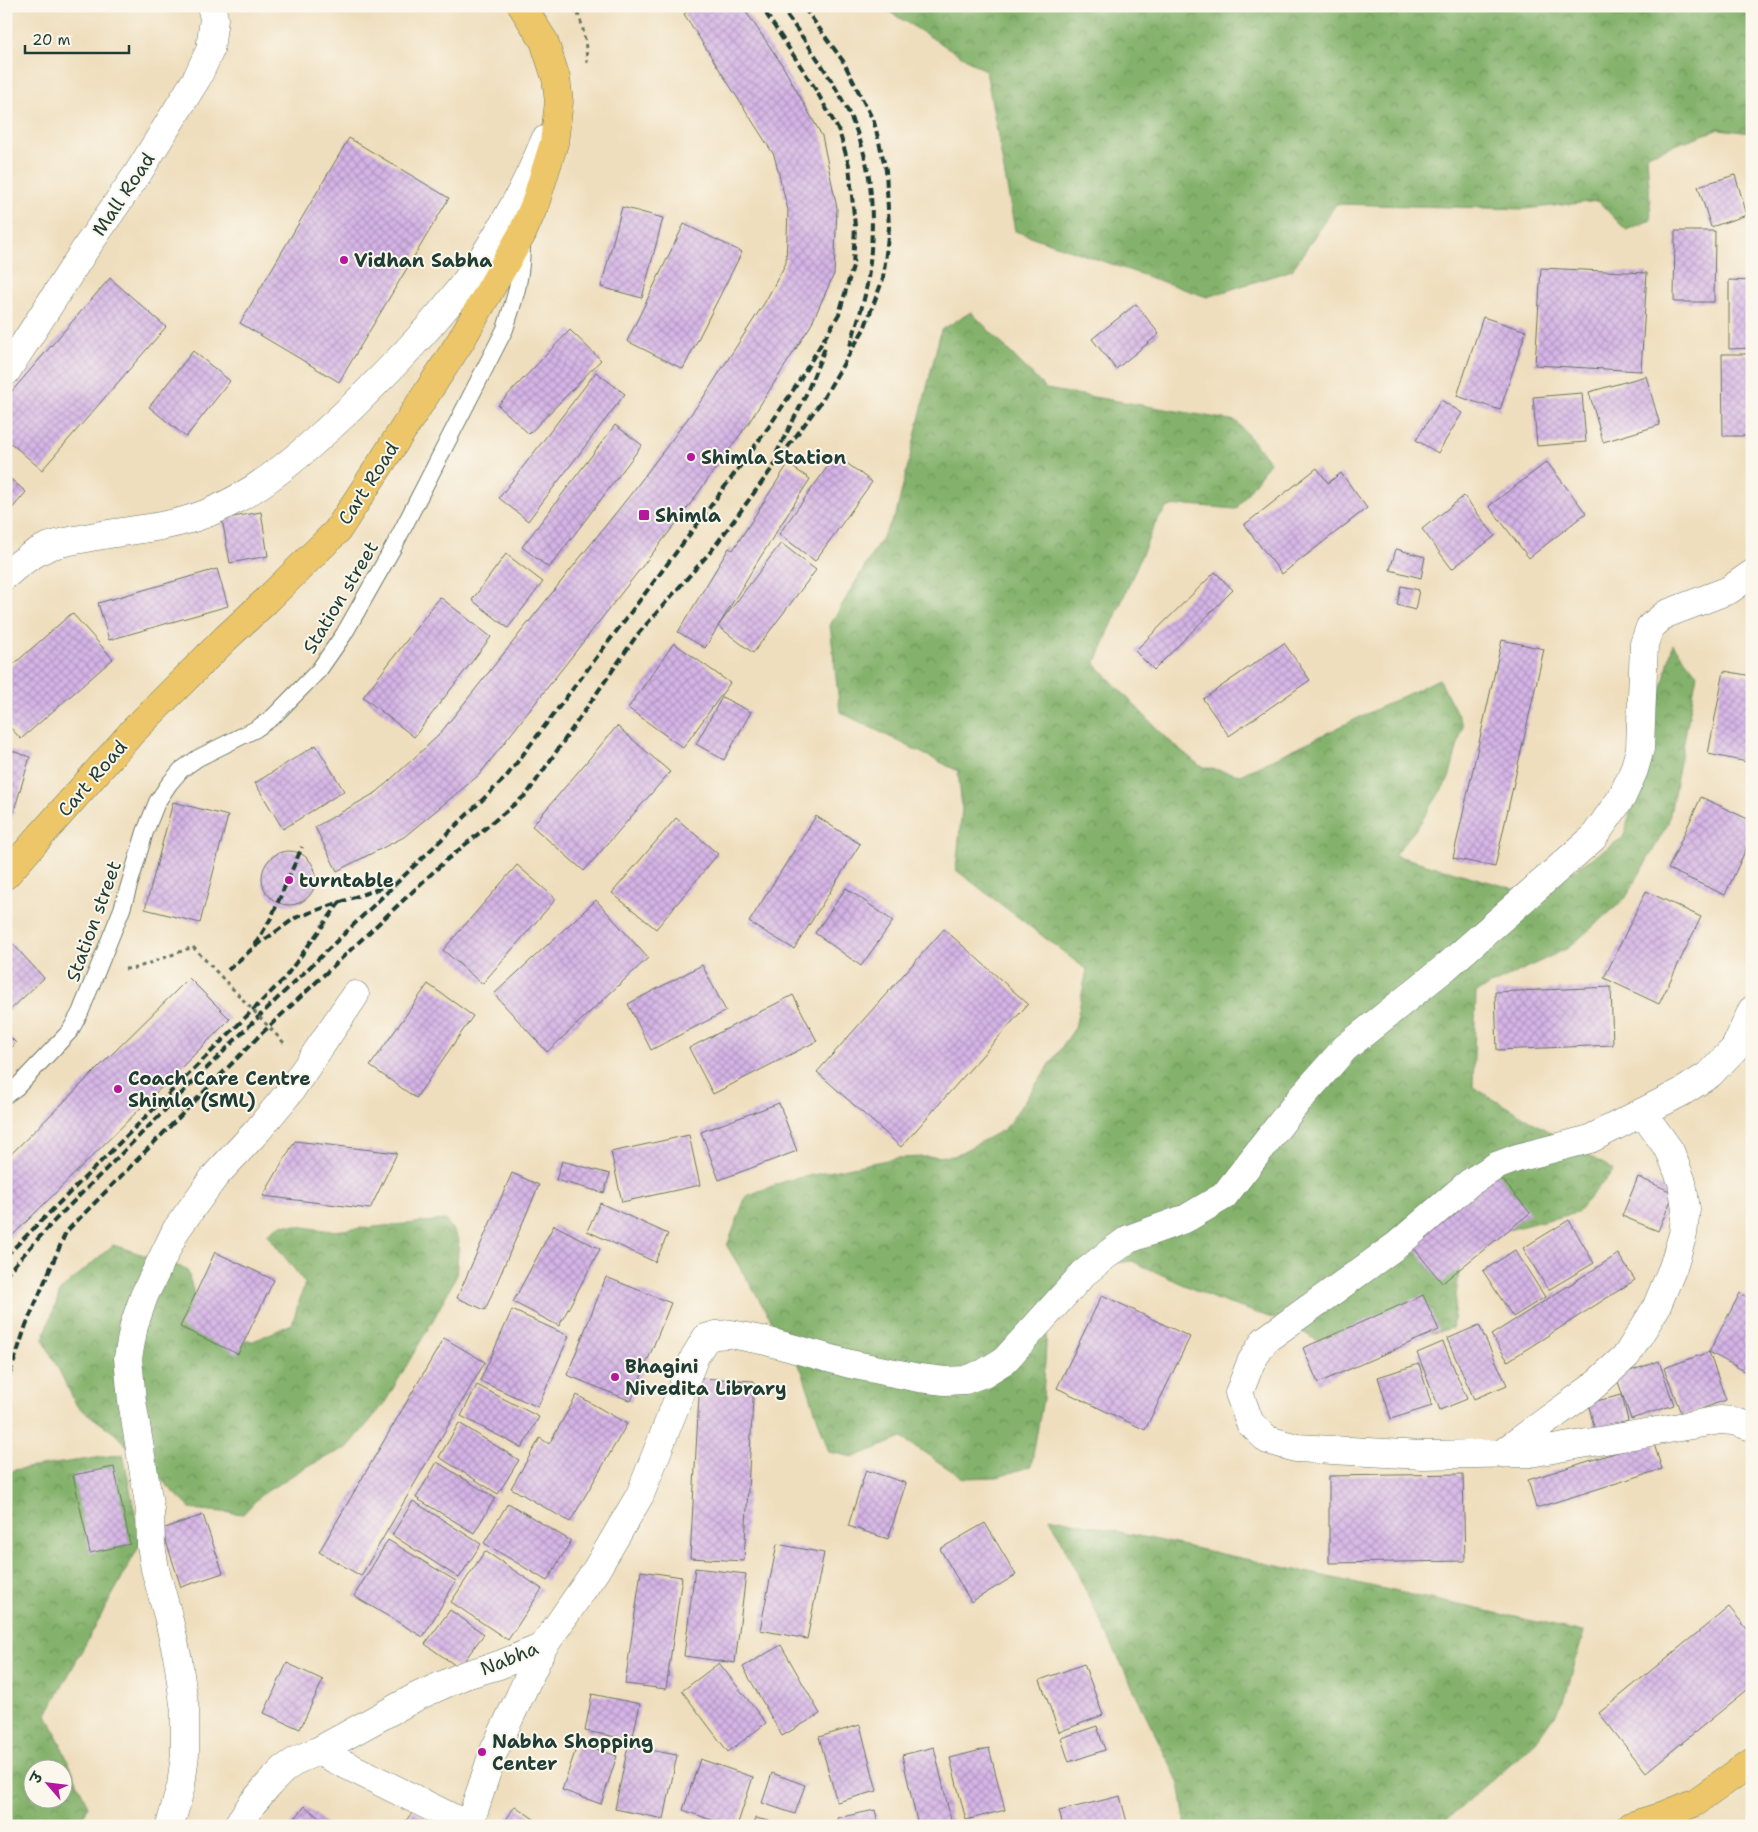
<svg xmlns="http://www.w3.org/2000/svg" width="1758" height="1832" font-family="'Shantell Sans','Playpen Sans Deva',sans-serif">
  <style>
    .forest { fill: url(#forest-crowns); stroke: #527850; fill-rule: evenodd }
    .building { fill: url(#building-cross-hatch) }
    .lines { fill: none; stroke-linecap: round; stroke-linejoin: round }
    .service-casing { stroke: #687564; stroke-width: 18 }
    .minor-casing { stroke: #687564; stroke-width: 29 }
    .primary-casing { stroke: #687564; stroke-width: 29 }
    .trunk-casing { stroke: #687564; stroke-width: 29 }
    .path { stroke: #687564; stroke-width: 3; stroke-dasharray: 4 4; stroke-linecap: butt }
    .service { stroke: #fff; stroke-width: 16 }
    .minor { stroke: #fff; stroke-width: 28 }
    .primary { stroke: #ecc669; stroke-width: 28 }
    .trunk { stroke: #ecc669; stroke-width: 28 }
    .rail { stroke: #1f3d34; stroke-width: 4; stroke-dasharray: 8 4; stroke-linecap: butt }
    .path-bridge { stroke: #687564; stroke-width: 3; stroke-dasharray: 4 4; stroke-linecap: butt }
    .poi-dot { fill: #b5179e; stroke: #fbf7ec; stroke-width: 2 }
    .labels { text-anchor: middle; stroke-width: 4; stroke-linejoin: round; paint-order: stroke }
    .street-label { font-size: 19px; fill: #1f3d34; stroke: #fbf7ec }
    .poi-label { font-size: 19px; font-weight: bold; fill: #1f3d34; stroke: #fbf7ec; text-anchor: start }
  </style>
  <defs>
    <pattern id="forest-crowns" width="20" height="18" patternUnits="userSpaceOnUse" patternTransform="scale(1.25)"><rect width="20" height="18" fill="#84b26c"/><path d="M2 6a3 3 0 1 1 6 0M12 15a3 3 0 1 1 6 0" fill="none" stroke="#6b925a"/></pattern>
    <pattern id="building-cross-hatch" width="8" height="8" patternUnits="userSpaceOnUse" patternTransform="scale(1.25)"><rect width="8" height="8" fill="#d6b4e7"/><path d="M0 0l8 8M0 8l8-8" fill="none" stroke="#ad94bc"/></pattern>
  </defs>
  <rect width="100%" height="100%" fill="#fbf7ec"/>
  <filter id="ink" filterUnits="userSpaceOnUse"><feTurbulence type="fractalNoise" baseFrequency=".02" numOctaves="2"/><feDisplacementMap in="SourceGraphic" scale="10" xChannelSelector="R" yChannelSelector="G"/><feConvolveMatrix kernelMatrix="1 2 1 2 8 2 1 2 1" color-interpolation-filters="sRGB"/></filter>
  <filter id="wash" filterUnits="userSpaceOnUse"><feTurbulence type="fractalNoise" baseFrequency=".0096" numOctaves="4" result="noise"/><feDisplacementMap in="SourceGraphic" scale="20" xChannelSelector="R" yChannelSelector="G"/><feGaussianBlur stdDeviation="1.12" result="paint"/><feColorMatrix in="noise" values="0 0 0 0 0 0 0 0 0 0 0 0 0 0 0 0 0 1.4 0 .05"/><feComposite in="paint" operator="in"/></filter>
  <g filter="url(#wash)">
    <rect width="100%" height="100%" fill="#efdebd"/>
    <!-- forest -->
    <path class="forest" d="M 880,6 L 1752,6 L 1752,133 L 1719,129 L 1647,155 L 1651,220 L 1626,230 L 1598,201 L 1525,209 L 1336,204 L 1292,270 L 1207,297 L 1015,231 L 986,71 Z
      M 971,312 L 1046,389 L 1236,421 L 1270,462 L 1236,509 L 1188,505 L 1167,507 L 1154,526 L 1095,664 L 1165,737 L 1200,766 L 1240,775 L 1439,679 L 1463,725 L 1449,778 L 1419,825 L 1394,855 L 1536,895 L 1624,837 L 1673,644 L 1697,674 L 1668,824 L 1625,899 L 1568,948 L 1476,992 L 1473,1087 L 1614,1170 L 1576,1213 L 1463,1241 L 1452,1328 L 1344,1355 L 1284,1322 L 1215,1299 L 1132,1261 L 1086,1267 L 1048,1308 L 1043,1399 L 1031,1466 L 998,1477 L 963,1478 L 902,1438 L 854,1457 L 829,1452 L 802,1371 L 727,1246 L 746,1196 L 788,1180 L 897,1158 L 954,1156 L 1005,1129 L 1075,1028 L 1087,970 L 956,870 L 962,808 L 958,771 L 840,712 L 830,625 L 896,514 L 941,330 Z
      M 446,1220 L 459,1240 L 456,1277 L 433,1320 L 384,1404 L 348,1447 L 304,1468 L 261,1495 L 243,1514 L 191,1509 L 114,1433 L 77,1406 L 43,1339 L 61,1290 L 113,1245 L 187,1269 L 203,1326 L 251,1342 L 292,1324 L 305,1283 L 267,1234 L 282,1224 L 332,1231 Z
      M 123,1454 L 141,1543 L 47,1714 L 88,1806 L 80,1826 L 6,1826 L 6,1484 L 13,1470 ZM 32,1770 L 62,1770 L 62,1800 L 32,1800 Z
      M 1050,1517 L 1584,1632 L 1564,1701 L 1536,1741 L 1440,1826 L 1186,1826 L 1179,1783 Z"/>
    <g id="blocks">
      <!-- building -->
      <path class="building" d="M 694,6 L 742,6 L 781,63 L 822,136 L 837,208 L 834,274 L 811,325 L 748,424 L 677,522 L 479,775 L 404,837 L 337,871 L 315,827 L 377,792 L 438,736 L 634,490 L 703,398 L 765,302 L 786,263 L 788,210 L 774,155 L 684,14 Z
        M 349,138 L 449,198 L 339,382 L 240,323 Z
        M 1735,175 L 1747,215 L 1711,227 L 1698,186 Z
        M 622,207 L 663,218 L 642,298 L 601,287 Z
        M 684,224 L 742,252 L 683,369 L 627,341 Z
        M 1675,231 L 1715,231 L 1714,302 L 1674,302 Z
        M 1541,268 L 1647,273 L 1641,371 L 1535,365 Z
        M 110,278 L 166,327 L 42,470 L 6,439 L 6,398 Z
        M 1729,280 L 1752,281 L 1752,348 L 1729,349 Z
        M 1136,304 L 1159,334 L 1116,369 L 1092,339 Z
        M 1483,317 L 1526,331 L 1500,410 L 1457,396 Z
        M 570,330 L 601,360 L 529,434 L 498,405 Z
        M 193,351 L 230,381 L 186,437 L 149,407 Z
        M 1722,354 L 1752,354 L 1752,436 L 1723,436 Z
        M 596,372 L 625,394 L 528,521 L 499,498 Z
        M 1646,376 L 1660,425 L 1603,442 L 1589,392 Z
        M 1582,393 L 1586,442 L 1537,446 L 1533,397 Z
        M 1441,400 L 1462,413 L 1438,453 L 1416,440 Z
        M 615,425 L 642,445 L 549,568 L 522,547 Z
        M 836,455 L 872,482 L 815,561 L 779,534 Z
        M 1547,462 L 1586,513 L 1529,558 L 1489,506 Z
        M 788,464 L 810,479 L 756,564 L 705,648 L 678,632 L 729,548 L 733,550 Z
        M 1317,468 L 1328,483 L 1341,473 L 1367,508 L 1282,574 L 1244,525 Z
        M 6,475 L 26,492 L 6,516 Z
        M 1464,496 L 1495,536 L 1452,569 L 1422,529 Z
        M 261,512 L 268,556 L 230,563 L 222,519 Z
        M 781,543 L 816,570 L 753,653 L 718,626 Z
        M 1396,549 L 1425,557 L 1421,578 L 1390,570 Z
        M 506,554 L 543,582 L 508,628 L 472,600 Z
        M 217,569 L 228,606 L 109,640 L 98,603 Z
        M 1215,572 L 1233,590 L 1154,670 L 1135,651 Z
        M 1401,586 L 1419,590 L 1415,610 L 1397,605 Z
        M 440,597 L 491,637 L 414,737 L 363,697 Z
        M 72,613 L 113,659 L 21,739 L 6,723 L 6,671 Z
        M 1502,640 L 1544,649 L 1495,867 L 1453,858 Z
        M 674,643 L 730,683 L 683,748 L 628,708 Z
        M 1284,643 L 1310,680 L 1229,736 L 1203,699 Z
        M 1724,671 L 1752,676 L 1752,763 L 1708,754 Z
        M 722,697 L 751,712 L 724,760 L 696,744 Z
        M 617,726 L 670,772 L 584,871 L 532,826 Z
        M 316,745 L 344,791 L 283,829 L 255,783 Z
        M 6,749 L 30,757 L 11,821 L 6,820 Z
        M 1701,797 L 1752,821 L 1752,836 L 1725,895 L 1668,869 Z
        M 173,802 L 228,816 L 200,923 L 145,909 Z
        M 816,816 L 860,844 L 794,949 L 749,922 Z
        M 676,818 L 718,854 L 656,929 L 612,893 Z
        M262 878a27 27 0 1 1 54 0a27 27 0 1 1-54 0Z
        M 517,865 L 556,899 L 482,984 L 443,950 Z
        M 846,888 L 893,921 L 861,966 L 815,933 Z
        M 1646,891 L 1701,917 L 1659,1004 L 1604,978 Z
        M 596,900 L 648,958 L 547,1052 L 494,994 Z
        M 944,929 L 1028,1004 L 901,1147 L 817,1072 Z
        M 12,943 L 44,978 L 8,1012 L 6,1011 L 6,948 Z
        M 702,965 L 726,1011 L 651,1050 L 628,1004 Z
        M 189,978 L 230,1019 L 6,1242 L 6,1159 Z
        M 428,984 L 473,1016 L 416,1098 L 370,1066 Z
        M 1611,987 L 1613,1045 L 1497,1050 L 1495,992 Z
        M 793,995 L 817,1041 L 713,1094 L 689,1048 Z
        M 6,1033 L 16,1043 L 6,1053 Z
        M 779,1103 L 797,1151 L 719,1180 L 701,1132 Z
        M 689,1135 L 700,1185 L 622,1202 L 611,1152 Z
        M 295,1141 L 397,1153 L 370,1209 L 263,1196 Z
        M 562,1161 L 610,1174 L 604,1193 L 556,1180 Z
        M 1496,1172 L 1530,1213 L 1442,1283 L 1409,1242 Z
        M 512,1173 L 539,1185 L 485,1310 L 457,1298 Z
        M 1638,1177 L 1674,1193 L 1658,1231 L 1622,1216 Z
        M 600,1203 L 668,1234 L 655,1262 L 587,1231 Z
        M 1569,1220 L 1594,1263 L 1548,1290 L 1523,1248 Z
        M 554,1225 L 600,1249 L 559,1326 L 513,1302 Z
        M 1515,1250 L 1545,1297 L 1513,1317 L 1483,1271 Z
        M 215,1252 L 274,1280 L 238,1354 L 180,1327 Z
        M 1618,1254 L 1635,1280 L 1508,1361 L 1491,1335 Z
        M 606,1277 L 671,1303 L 631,1401 L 567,1375 Z
        M 1740,1293 L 1752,1300 L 1752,1375 L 1709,1352 Z
        M 1102,1295 L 1190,1337 L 1145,1430 L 1057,1388 Z
        M 1423,1295 L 1439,1330 L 1318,1383 L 1303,1348 Z
        M 512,1310 L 569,1336 L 538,1407 L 480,1381 Z
        M 1479,1325 L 1507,1385 L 1474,1399 L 1447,1339 Z
        M 444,1338 L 485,1362 L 361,1576 L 319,1552 Z
        M 1443,1342 L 1467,1399 L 1440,1410 L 1417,1353 Z
        M 1709,1352 L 1726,1400 L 1682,1416 L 1664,1368 Z
        M 1659,1361 L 1674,1405 L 1631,1419 L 1616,1376 Z
        M 1419,1364 L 1432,1406 L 1391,1419 L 1378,1377 Z
        M 700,1378 L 754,1381 L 744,1561 L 690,1558 Z
        M 477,1385 L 539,1417 L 522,1448 L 461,1416 Z
        M 577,1395 L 627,1424 L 570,1522 L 511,1488 L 540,1438 L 549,1444 Z
        M 1622,1395 L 1628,1421 L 1595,1430 L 1588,1403 Z
        M 459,1423 L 519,1460 L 498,1494 L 439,1457 Z
        M 1653,1441 L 1662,1469 L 1536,1508 L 1528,1480 Z
        M 437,1462 L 495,1498 L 474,1533 L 416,1498 Z
        M 114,1467 L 130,1544 L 90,1553 L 73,1475 Z
        M 866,1470 L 906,1483 L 888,1539 L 848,1526 Z
        M 1463,1474 L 1465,1561 L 1329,1563 L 1329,1476 Z
        M 413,1501 L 481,1544 L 459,1578 L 392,1535 Z
        M 508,1503 L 571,1541 L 547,1581 L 484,1543 Z
        M 203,1515 L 223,1573 L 181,1587 L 162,1529 Z
        M 985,1523 L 1016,1575 L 971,1602 L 940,1549 Z
        M 388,1540 L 456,1581 L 423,1637 L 354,1596 Z
        M 777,1544 L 824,1553 L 807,1639 L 760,1630 Z
        M 485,1551 L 542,1589 L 508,1640 L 451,1602 Z
        M 695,1568 L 746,1574 L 735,1663 L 684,1656 Z
        M 641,1571 L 682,1577 L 666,1689 L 625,1684 Z
        M 1729,1607 L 1752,1635 L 1752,1686 L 1646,1772 L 1599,1713 Z
        M 450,1610 L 484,1634 L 459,1668 L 425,1644 Z
        M 781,1645 L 820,1714 L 782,1736 L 743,1667 Z
        M 287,1663 L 323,1680 L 300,1729 L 264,1713 Z
        M 719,1663 L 766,1723 L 728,1752 L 682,1691 Z
        M 1084,1664 L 1103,1715 L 1059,1732 L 1040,1680 Z
        M 592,1694 L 640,1704 L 632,1740 L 585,1731 Z
        M 860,1725 L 877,1791 L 837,1802 L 819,1737 Z
        M 1097,1726 L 1105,1750 L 1069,1762 L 1061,1738 Z
        M 578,1743 L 617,1756 L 601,1804 L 562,1790 Z
        M 628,1746 L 677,1755 L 664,1819 L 615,1809 Z
        M 934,1747 L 952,1824 L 943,1826 L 918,1826 L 902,1755 Z
        M 989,1748 L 1005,1810 L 966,1820 L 950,1758 Z
        M 700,1759 L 753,1777 L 737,1826 L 729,1826 L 683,1810 Z
        M 772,1773 L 805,1785 L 795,1814 L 762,1803 Z
        M 1120,1796 L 1128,1826 L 1063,1826 L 1059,1811 Z
        M 305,1806 L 329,1826 L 289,1826 Z
        M 515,1806 L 544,1826 L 502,1826 Z
        M 414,1810 L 434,1826 L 402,1826 Z
        M 875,1810 L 879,1826 L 839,1826 L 837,1818 Z
        M 755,1818 L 788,1825 L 788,1826 L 754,1826 Z"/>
    </g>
  </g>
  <g filter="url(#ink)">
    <use href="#blocks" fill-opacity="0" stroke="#687564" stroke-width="1"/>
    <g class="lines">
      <!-- service casing -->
      <g class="service-casing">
        <path id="service" d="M 6,1095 L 16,1088 L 70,1031 L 80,1013 L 122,909 L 145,832 L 157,802 L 169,784 L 181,770 L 198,758 L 256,729 L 273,717 L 319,670 L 344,634 L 394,546 L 505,329 C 516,295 522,277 522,242"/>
      </g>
      <!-- minor casing -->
      <g class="minor-casing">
        <path id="minor" d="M 6,372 L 86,248 L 138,173 L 197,78 L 210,50 L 214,18 L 211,6
          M 6,575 C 18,564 32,554 47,547 C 60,542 77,540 91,537 C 129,530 169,528 205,514 C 260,493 312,445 354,405 C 387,372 420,339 449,303 C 489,254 521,198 545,140
          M 1752,1010 L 1735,1048 L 1710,1074 L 1682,1092 L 1590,1139 L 1517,1158 L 1496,1166 L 1469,1183 L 1397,1245 L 1265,1340 L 1251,1362 L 1239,1393 L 1250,1423 L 1268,1440 L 1296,1448 L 1422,1455 L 1530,1453 L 1720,1420 L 1733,1421 L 1752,1427
          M 1501,1454 L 1590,1389 L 1627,1355 L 1656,1308 L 1673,1267 L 1683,1234 L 1686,1209 L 1682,1182 L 1670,1151 L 1642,1112
          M 318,1751 L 469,1826
          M 170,1826 L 181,1786 L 185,1754 L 185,1711 L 178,1660 L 168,1616 L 155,1569 L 151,1545 L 150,1510 L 132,1401 L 128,1358 L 134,1325 L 144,1296 L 176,1230 L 215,1176 L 258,1130 L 291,1090 L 355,995
          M 237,1826 L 252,1804 L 269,1784 L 284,1769 L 299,1759 L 318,1751 L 418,1696 L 465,1675 L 499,1665 L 543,1647 L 596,1570 L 640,1495 L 695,1356 L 706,1338 L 716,1335 L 731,1334 L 766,1341 L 850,1364 L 919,1378 L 945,1381 L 965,1380 L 984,1373 L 1005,1360 L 1084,1273 L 1108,1254 L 1129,1239 L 1187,1218 L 1224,1196 L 1299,1100 L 1345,1048 L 1446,967 L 1593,838 L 1622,797 L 1634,770 L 1640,749 L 1644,644 L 1650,627 L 1666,614 L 1729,590 L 1752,574
          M 469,1826 L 493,1753 L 543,1647"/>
      </g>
      <!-- primary casing -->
      <g class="primary-casing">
        <path id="primary" d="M 6,875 L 133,731 L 225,639 L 265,602 L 337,531 L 460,342 L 522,234 L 535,204 L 554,143 L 559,102 L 556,78 L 544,41 L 522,6"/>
      </g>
      <!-- trunk casing -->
      <g class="trunk-casing">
        <path id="trunk" d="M 1630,1826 L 1659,1817 L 1696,1802 L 1752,1762"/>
      </g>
      <!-- path -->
      <path class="path" d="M 574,6 C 584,23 586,44 587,63
        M 125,969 L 136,968 L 193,947"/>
      <!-- service -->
      <use href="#service" class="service"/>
      <!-- minor -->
      <use href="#minor" class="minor"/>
      <!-- primary -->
      <use href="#primary" class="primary"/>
      <!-- trunk -->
      <use href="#trunk" class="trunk"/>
      <!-- rail -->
      <path class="rail" d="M 780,6 C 814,53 853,104 866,162 C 875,198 873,258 865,295 C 861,312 855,329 850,346
        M 776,454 L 804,399 L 825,348
        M 255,945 L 271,918 L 302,847
        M 228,970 L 252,949 L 295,918 L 395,883
        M 6,1256 L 284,979 L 340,902
        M 6,1277 L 8,1272 L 55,1220 L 247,1028 L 506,777 L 690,534 L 768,428 L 796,386 L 839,314 L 853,266 L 855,226 L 849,165 L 839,131 L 813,85 L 761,6
        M 6,1386 L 26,1325 L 66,1232 L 260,1035 L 444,862 L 527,794 L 637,635 L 712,550 L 821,402 L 864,329 L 883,279 L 889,228 L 886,170 L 874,122 L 843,61 L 803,6"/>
      <!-- path-bridge -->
      <path class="path-bridge" d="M 193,947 L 286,1045"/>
    </g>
  </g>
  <!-- markers -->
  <g class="poi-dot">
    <circle cx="344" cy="260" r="5"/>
    <circle cx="691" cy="457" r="5"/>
    <rect x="638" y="509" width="12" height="12" rx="2.5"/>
    <circle cx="289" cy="880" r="5"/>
    <circle cx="118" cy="1089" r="5"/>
    <circle cx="615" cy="1377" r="5"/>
    <circle cx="482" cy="1752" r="5"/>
  </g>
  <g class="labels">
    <!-- street labels -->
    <g class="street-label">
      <text transform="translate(123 194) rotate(-56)" y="7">Mall Road</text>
      <text transform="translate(368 483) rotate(-57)" y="7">Cart Road</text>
      <text transform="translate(340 597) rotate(-59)" y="7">Station street</text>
      <text transform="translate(92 778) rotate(-49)" y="7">Cart Road</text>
      <text transform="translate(93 921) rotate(-70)" y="7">Station street</text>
      <text transform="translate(509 1658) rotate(-22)" y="7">Nabha</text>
    </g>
    <!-- poi labels -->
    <g class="poi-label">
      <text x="354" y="267">Vidhan Sabha</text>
      <text x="701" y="464">Shimla Station</text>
      <text x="655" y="522">Shimla</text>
      <text x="299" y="887">turntable</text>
      <text x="128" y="1085">Coach Care Centre<tspan x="128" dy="22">Shimla (SML)</tspan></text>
      <text x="625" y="1373">Bhagini<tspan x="625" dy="22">Nivedita Library</tspan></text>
      <text x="492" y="1748">Nabha Shopping<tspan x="492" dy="22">Center</tspan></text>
    </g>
  </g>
  <!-- margin -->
  <rect width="1758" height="1832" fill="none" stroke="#fbf7ec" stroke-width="25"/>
  <!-- north arrow -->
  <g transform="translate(48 1784) rotate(298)"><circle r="24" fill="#fbf7ec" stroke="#a3ada2"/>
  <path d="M0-4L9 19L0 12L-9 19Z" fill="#b5179e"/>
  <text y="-8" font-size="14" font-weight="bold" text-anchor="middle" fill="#1f3d34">उ</text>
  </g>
  <!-- scale -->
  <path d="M25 45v8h104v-8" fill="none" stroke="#1f3d34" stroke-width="2.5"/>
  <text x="32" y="45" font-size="15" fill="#1f3d34" stroke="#fbf7ec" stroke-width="4" paint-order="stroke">20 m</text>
</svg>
